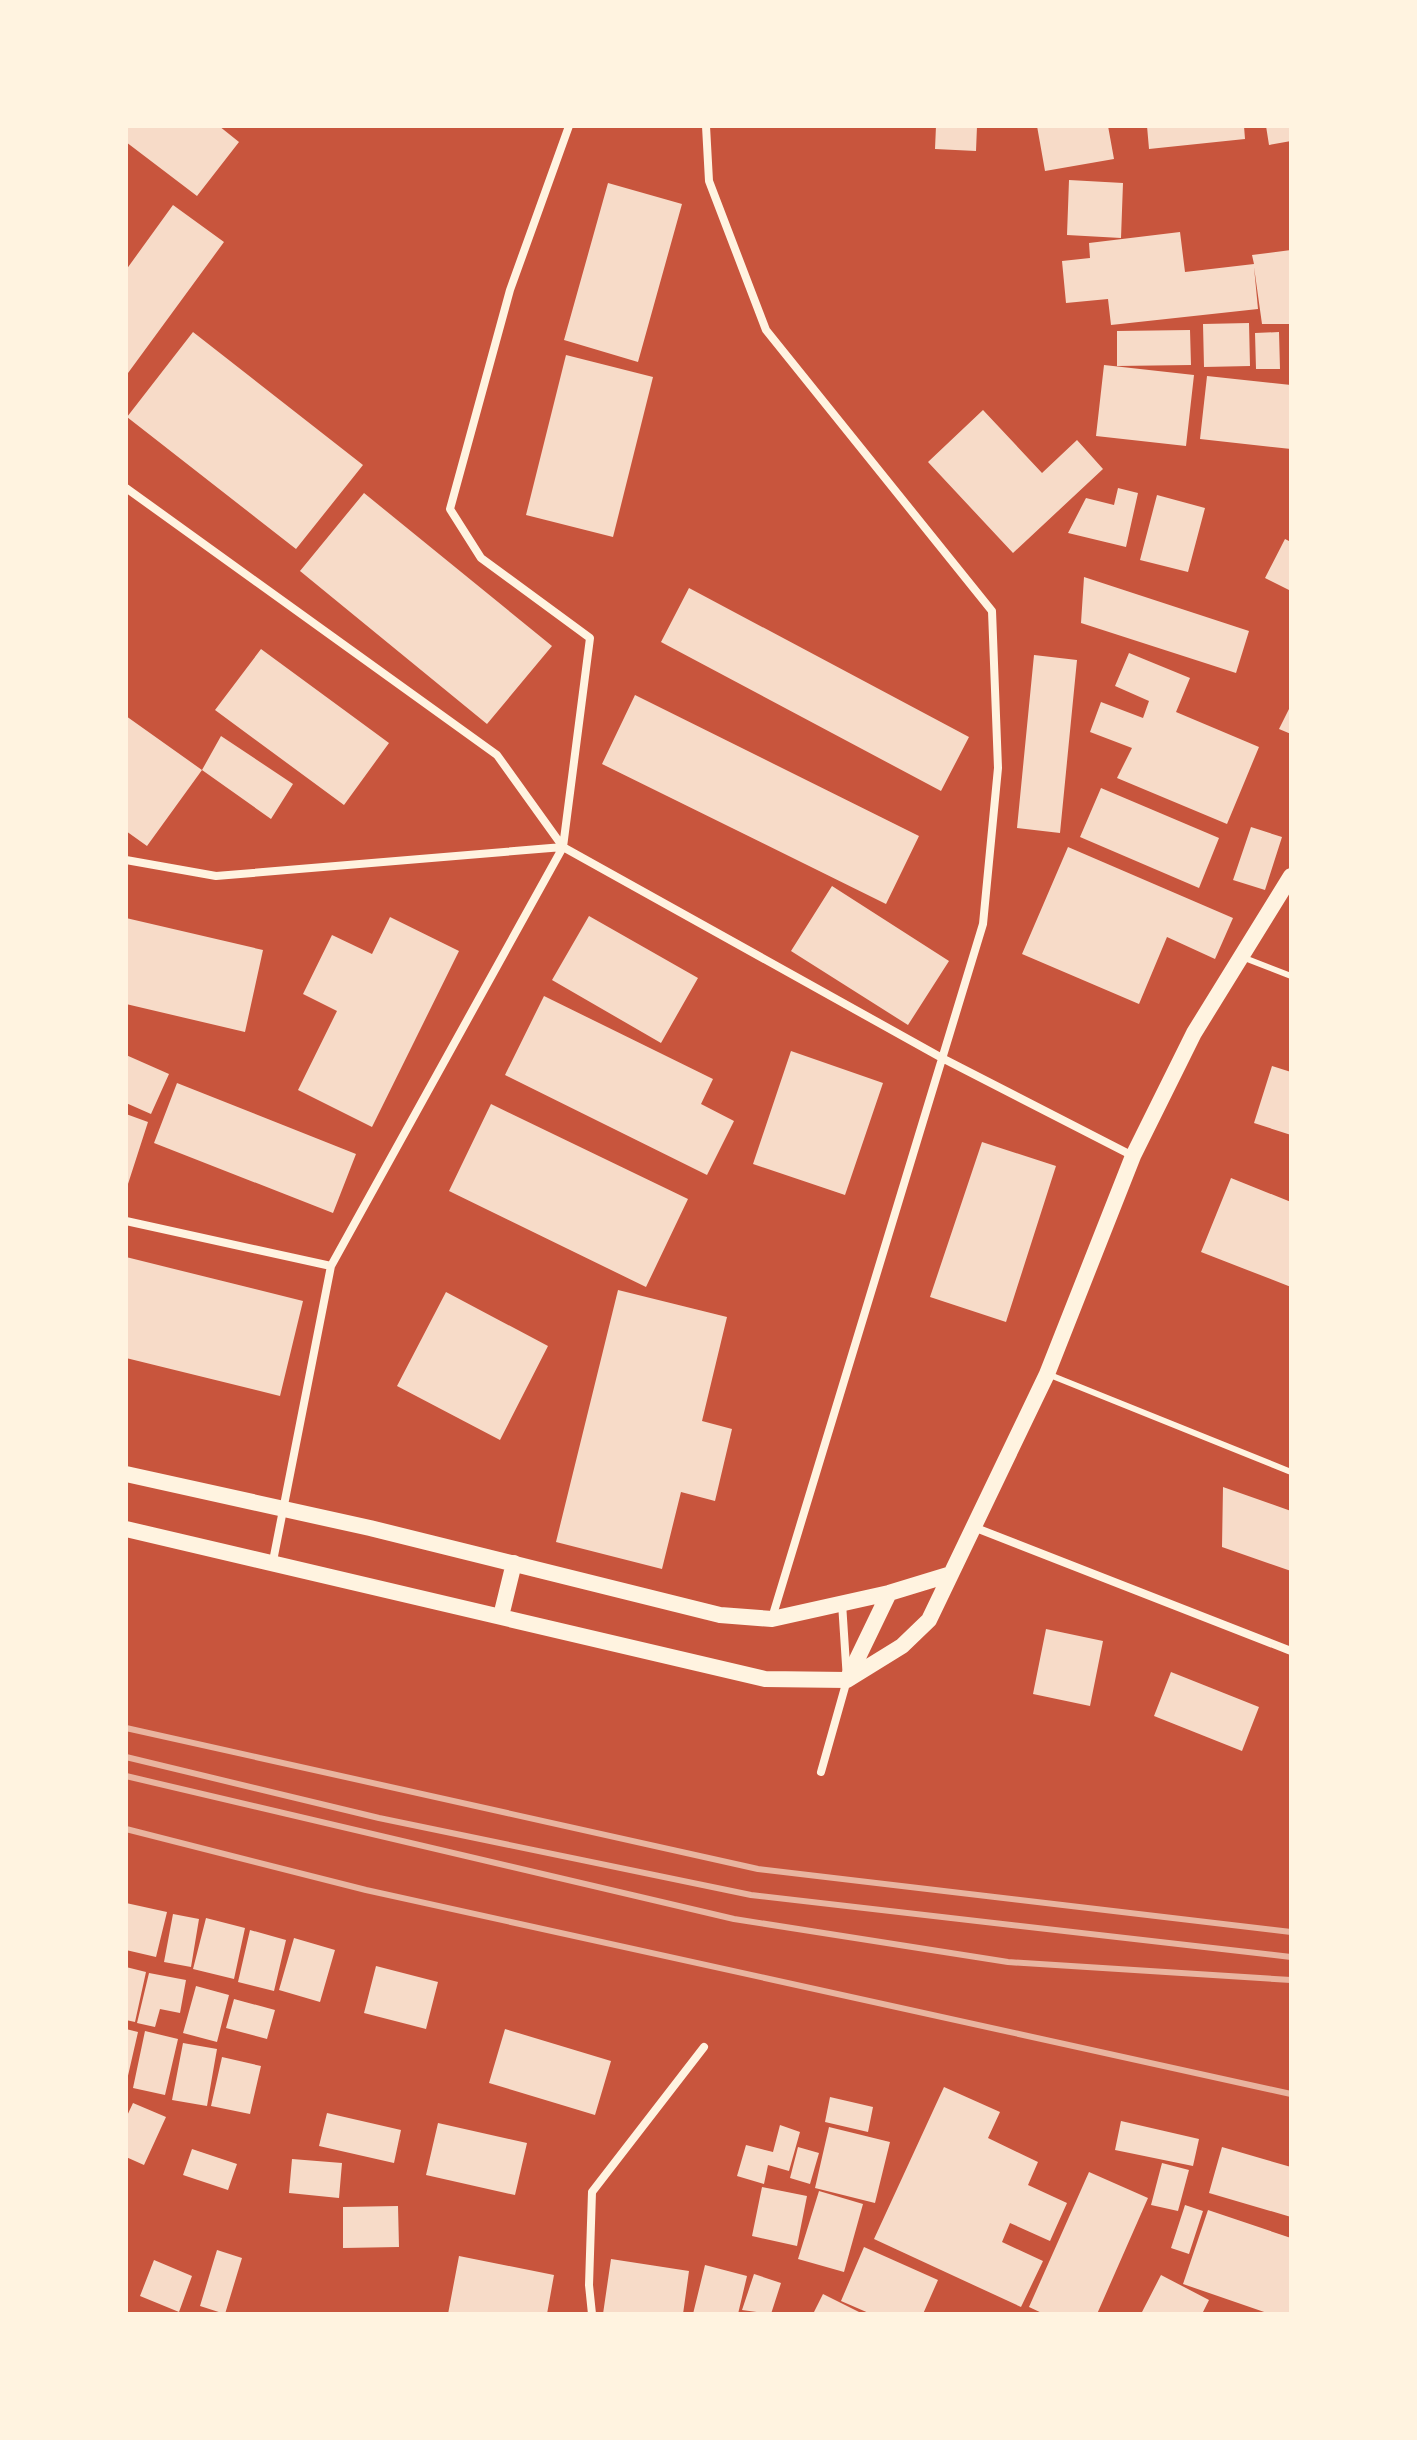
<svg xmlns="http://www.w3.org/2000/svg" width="1417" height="2440" font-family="Commissioner,sans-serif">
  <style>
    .building { fill: #f7dbc8 }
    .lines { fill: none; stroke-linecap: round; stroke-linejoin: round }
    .service { stroke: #fff3e0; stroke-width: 6 }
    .minor { stroke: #fff3e0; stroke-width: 8 }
    .secondary { stroke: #fff3e0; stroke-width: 16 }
    .rail { stroke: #e9b49f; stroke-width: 6 }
  </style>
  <rect width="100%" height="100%" fill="#c8553d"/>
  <!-- building -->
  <path class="building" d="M 126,126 L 219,126 L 239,142 L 197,196 L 126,142 Z
    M 936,126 L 977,126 L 976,151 L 935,149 Z
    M 1037,126 L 1108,126 L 1114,159 L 1045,171 Z
    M 1147,126 L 1244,126 L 1245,139 L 1149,149 Z
    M 1266,126 L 1291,126 L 1291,141 L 1269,145 Z
    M 1069,180 L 1123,183 L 1121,238 L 1067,235 Z
    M 608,183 L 682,204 L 638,362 L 564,340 Z
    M 173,205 L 224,242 L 128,373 L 126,270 Z
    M 1180,232 L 1185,272 L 1254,264 L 1252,255 L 1291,250 L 1291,324 L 1262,324 L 1254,267 L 1258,309 L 1111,325 L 1108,299 L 1066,303 L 1062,261 L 1090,258 L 1089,243 Z
    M 1249,323 L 1250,366 L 1204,367 L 1203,324 Z
    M 1190,330 L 1191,365 L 1117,366 L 1117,331 Z
    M 193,332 L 363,465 L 296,549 L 127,417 Z
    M 1279,332 L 1280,369 L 1256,369 L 1255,333 Z
    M 566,355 L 653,377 L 613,537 L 526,515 Z
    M 1104,365 L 1194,375 L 1186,446 L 1096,436 Z
    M 1207,376 L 1291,385 L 1291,449 L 1200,439 Z
    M 983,410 L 1042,473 L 1077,440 L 1103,469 L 1013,553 L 928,462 Z
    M 1118,488 L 1138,493 L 1126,547 L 1068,533 L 1086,498 L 1114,505 Z
    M 364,493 L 552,646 L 487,724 L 300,571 Z
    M 1157,495 L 1205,508 L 1188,572 L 1140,560 Z
    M 1285,539 L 1291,542 L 1291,591 L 1265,578 Z
    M 1084,577 L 1249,631 L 1236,673 L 1081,623 Z
    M 689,588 L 969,737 L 941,791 L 661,642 Z
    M 261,649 L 389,743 L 344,805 L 215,710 Z
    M 1129,653 L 1190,678 L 1176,712 L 1259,747 L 1227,824 L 1117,778 L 1132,748 L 1090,732 L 1101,702 L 1143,718 L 1149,701 L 1115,686 Z
    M 1034,655 L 1077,660 L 1060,833 L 1017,828 Z
    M 635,695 L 919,836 L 886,904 L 602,764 Z
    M 1291,705 L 1291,734 L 1279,729 Z
    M 126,716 L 202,770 L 147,846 L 126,831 Z
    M 221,736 L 293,784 L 271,819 L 202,770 Z
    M 1101,788 L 1219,838 L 1199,888 L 1080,837 Z
    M 1251,827 L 1282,837 L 1265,890 L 1233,880 Z
    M 1068,847 L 1233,918 L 1215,959 L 1167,937 L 1139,1004 L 1022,954 Z
    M 832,886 L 949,961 L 908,1025 L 791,951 Z
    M 589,916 L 698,978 L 661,1043 L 552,980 Z
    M 390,917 L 459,951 L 372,1127 L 298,1090 L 337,1011 L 303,994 L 332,935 L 372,954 Z
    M 126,918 L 263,950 L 245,1032 L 126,1004 Z
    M 544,996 L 713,1079 L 701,1104 L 734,1121 L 707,1175 L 505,1075 Z
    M 791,1051 L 883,1083 L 845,1195 L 753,1164 Z
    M 126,1055 L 169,1074 L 151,1114 L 126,1103 Z
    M 1272,1066 L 1291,1072 L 1291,1135 L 1254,1123 Z
    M 177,1083 L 356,1154 L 333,1213 L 154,1143 Z
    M 491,1104 L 688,1199 L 646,1287 L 449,1191 Z
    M 126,1114 L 148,1122 L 127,1187 L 126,1187 Z
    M 982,1142 L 1056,1166 L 1006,1322 L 930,1297 Z
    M 1231,1178 L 1291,1202 L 1291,1287 L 1201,1252 Z
    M 126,1257 L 303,1301 L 280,1396 L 126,1358 Z
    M 618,1290 L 727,1317 L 702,1421 L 732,1429 L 715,1501 L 681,1492 L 662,1569 L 556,1542 Z
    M 446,1292 L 548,1346 L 500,1440 L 397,1386 Z
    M 1223,1487 L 1291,1511 L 1291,1571 L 1222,1547 Z
    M 1046,1629 L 1103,1641 L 1090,1706 L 1033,1694 Z
    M 1171,1672 L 1259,1707 L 1242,1751 L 1154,1716 Z
    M 126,1903 L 167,1912 L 156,1957 L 126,1950 Z
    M 173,1914 L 199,1919 L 191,1967 L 164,1962 Z
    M 206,1918 L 245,1928 L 234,1979 L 193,1969 Z
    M 250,1930 L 286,1940 L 274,1991 L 238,1982 Z
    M 294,1938 L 335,1950 L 320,2002 L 279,1990 Z
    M 376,1966 L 438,1982 L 426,2029 L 364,2013 Z
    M 126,1967 L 146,1972 L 135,2022 L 126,2020 Z
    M 149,1973 L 186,1980 L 180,2013 L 160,2009 L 155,2027 L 137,2023 Z
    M 196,1986 L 229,1995 L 217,2042 L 183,2033 Z
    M 234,1999 L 275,2010 L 267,2039 L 226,2028 Z
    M 126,2029 L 138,2032 L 127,2080 L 126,2079 Z
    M 505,2029 L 611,2061 L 595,2115 L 489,2083 Z
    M 145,2031 L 178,2039 L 165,2095 L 133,2088 Z
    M 183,2043 L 217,2049 L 207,2106 L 172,2100 Z
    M 222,2057 L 261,2066 L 250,2114 L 211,2106 Z
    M 944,2087 L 1000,2112 L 988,2138 L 1038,2162 L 1028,2185 L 1067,2203 L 1050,2241 L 1010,2223 L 1002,2242 L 1043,2261 L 1021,2307 L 874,2239 Z
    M 830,2097 L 873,2107 L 868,2132 L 825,2122 Z
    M 133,2103 L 166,2117 L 144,2165 L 126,2157 L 126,2118 Z
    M 327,2113 L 401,2130 L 394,2163 L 319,2146 Z
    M 1121,2121 L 1199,2139 L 1193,2166 L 1115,2150 Z
    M 438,2123 L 527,2143 L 515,2195 L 426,2175 Z
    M 780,2125 L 800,2132 L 789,2171 L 768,2165 L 764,2184 L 737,2176 L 746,2145 L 773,2152 Z
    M 829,2127 L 890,2142 L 875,2203 L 815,2188 Z
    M 798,2147 L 819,2153 L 810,2184 L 790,2178 Z
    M 1222,2147 L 1291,2167 L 1291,2217 L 1209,2193 Z
    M 192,2149 L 237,2164 L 228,2190 L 183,2175 Z
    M 292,2159 L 342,2163 L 339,2198 L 289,2193 Z
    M 1162,2163 L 1189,2170 L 1178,2211 L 1151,2205 Z
    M 1089,2172 L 1148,2198 L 1097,2314 L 1044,2314 L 1029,2307 Z
    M 762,2187 L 807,2196 L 797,2246 L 752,2236 Z
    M 819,2191 L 863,2204 L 844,2272 L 798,2259 Z
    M 1185,2205 L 1203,2211 L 1189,2254 L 1171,2248 Z
    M 398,2206 L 399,2247 L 343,2248 L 343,2207 Z
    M 1208,2210 L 1291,2238 L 1291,2314 L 1270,2314 L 1183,2284 Z
    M 864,2247 L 938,2280 L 923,2314 L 871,2314 L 841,2301 Z
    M 217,2250 L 242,2258 L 225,2314 L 200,2306 Z
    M 459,2256 L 554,2275 L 547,2314 L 448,2314 Z
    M 611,2259 L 689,2271 L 683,2314 L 603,2314 Z
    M 154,2260 L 192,2276 L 179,2312 L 140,2296 Z
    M 705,2265 L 747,2276 L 738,2314 L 693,2314 Z
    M 754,2274 L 781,2283 L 771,2314 L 742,2310 Z
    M 1161,2275 L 1209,2300 L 1202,2314 L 1141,2314 Z
    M 823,2294 L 863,2314 L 813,2314 Z"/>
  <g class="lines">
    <!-- service -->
    <path class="service" d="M 1242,957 L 1291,976
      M 1050,1375 L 1291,1472"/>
    <!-- minor -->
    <path class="minor" d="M 706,126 L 709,181 L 766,330 L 992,611 L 998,768 L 983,924 L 772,1618
      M 126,488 L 497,755 L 563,847 L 942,1058 L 1133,1156
      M 126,860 L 216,876 L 563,847
      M 126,1221 L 331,1266
      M 976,1528 L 1291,1651
      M 273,1561 L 331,1266 L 563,847 L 590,638 L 481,558 L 450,509 L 510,290 L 569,126
      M 821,1772 L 847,1680 L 842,1603
      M 592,2314 L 589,2285 L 592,2192 L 704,2047"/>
    <!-- secondary -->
    <path class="secondary" d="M 126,1474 L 370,1528 L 720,1615 L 772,1619 L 889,1593 L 948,1575
      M 126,1529 L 765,1679 L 847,1680 L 902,1646 L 929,1620 L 1047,1374 L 1133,1156 L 1194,1033 L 1291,876
      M 501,1616 L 514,1563
      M 848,1678 L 889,1593"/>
    <!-- rail -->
    <path class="rail" d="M 126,1728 L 758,1869 L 1291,1932
      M 126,1757 L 379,1818 L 751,1895 L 1291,1957
      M 126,1776 L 734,1919 L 1008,1962 L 1291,1980
      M 126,1829 L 366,1890 L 1291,2094"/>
  </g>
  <!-- border -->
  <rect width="1417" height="2440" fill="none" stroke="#fff3e0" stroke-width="256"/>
</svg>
